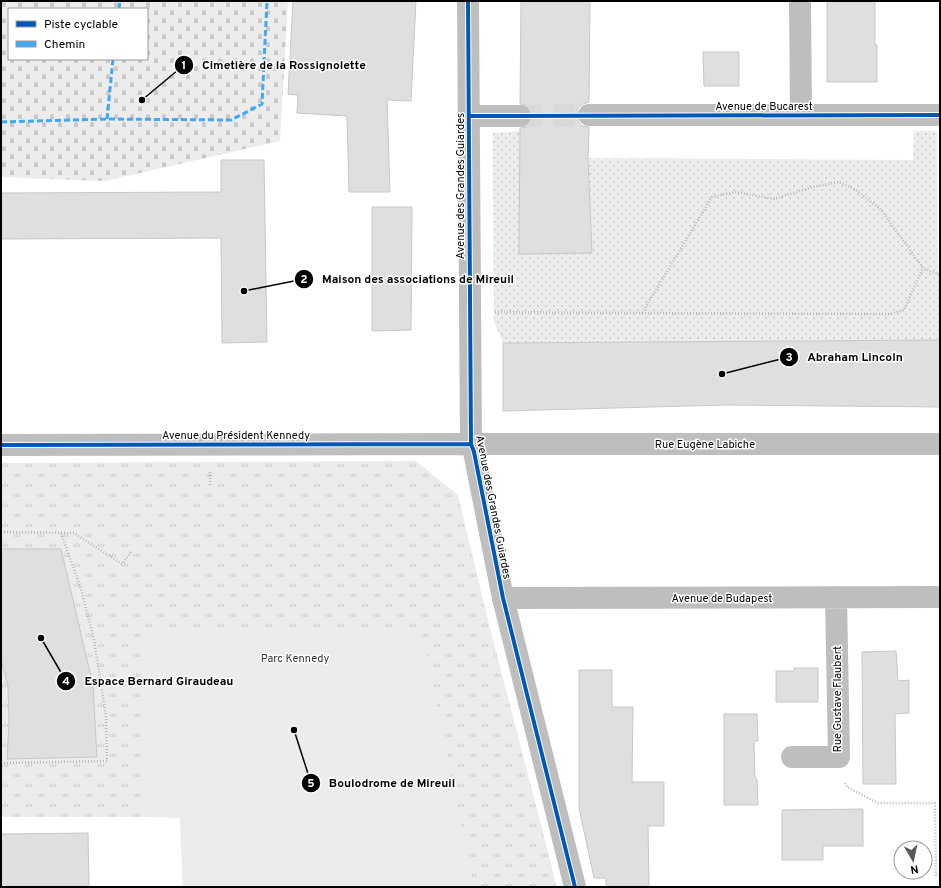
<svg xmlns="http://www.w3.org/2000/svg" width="941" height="888" font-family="Overpass,sans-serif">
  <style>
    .grass { fill: url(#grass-dots) }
    .cemetery { fill: url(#cemetery-stones); fill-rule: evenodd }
    .park { fill: url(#park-tufts) }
    .garden { fill: #ececec }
    .building { fill: #dfdfdf; stroke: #c7c7c7 }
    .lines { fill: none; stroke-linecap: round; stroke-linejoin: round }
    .minor-tunnel { stroke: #d9d9d9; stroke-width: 22; stroke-dasharray: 22 11; stroke-linecap: butt }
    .path { stroke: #b9b9b9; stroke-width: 2.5; stroke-dasharray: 1 2; stroke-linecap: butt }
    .minor { stroke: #bebebe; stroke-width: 22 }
    .tertiary { stroke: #bebebe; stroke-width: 22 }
    .quiet { stroke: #3fa9f5; stroke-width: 3; stroke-dasharray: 6 3; stroke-linecap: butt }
    .cycleway-casing { stroke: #fff; stroke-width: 6 }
    .cycleway { stroke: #0057b8; stroke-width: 4 }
    .labels { text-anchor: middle; stroke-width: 3; stroke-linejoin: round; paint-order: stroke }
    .street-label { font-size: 11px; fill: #000; stroke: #fff }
    .park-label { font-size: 11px; fill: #333; stroke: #fff }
    .leader { fill: none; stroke: #000; stroke-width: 1.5 }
    .callout-dot { fill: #000; stroke: #fff; stroke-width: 1.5 }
    .mark-label { font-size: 12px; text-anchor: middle; font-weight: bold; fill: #fff }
    .callout-label { font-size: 12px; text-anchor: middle; font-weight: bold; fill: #000; stroke: #fff; stroke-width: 3; stroke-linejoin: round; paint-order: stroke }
  </style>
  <defs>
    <pattern id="grass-dots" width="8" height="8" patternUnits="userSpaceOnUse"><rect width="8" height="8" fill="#ececec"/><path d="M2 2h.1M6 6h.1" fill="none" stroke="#c9c9c9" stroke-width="1.8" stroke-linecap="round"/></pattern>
    <pattern id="cemetery-stones" width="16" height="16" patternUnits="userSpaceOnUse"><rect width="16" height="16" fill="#ececec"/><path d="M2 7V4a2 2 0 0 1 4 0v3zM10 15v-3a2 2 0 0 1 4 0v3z" fill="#c9c9c9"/></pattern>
    <pattern id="park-tufts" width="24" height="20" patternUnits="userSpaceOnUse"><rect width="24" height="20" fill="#ececec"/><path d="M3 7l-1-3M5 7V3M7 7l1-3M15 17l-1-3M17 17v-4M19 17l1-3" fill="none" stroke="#c9c9c9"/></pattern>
  </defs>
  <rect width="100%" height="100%" fill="#fff"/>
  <!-- grass -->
  <path class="grass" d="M 520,131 L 519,254 L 545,254 L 545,240 L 562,240 L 563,254 L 592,253 L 588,158 L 913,160 L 914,131 L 937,131 L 938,271 L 940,271 L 940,340 L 503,343 L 494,322 L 493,133 Z"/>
  <!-- cemetery -->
  <path class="cemetery" d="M 1,1 L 288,1 L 280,141 L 105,181 L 1,177 ZM 9,9 L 147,9 L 147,59 L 9,59 Z"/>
  <!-- park -->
  <path class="park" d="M 416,461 L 458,495 L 489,624 L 557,887 L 183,887 L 180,817 L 1,817 L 1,463 Z"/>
  <!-- garden -->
  <path class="garden" d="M 421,629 L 474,887 L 183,887 L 180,818 L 146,817 L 146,643 L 161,633 L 412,630 Z"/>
  <!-- building -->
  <path class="building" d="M 293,1 L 416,1 L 411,101 L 387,100 L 390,192 L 349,192 L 347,116 L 297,113 L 298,95 L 288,94 Z
    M 521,1 L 590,1 L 589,102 L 583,104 L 578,108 L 577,115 L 578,121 L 582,126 L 589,127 L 588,158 L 592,253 L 519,254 L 520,128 L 527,127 L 531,122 L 532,116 L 531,109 L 526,105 L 520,104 Z
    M 827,1 L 875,1 L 875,45 L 877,45 L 877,82 L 827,82 Z
    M 703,52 L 739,52 L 739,86 L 704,86 Z
    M 221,160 L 264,160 L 267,342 L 222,343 L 221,238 L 1,239 L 1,193 L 221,192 Z
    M 372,207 L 412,207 L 411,330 L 372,331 Z
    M 940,340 L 940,407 L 726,405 L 503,411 L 503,343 Z
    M 1,549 L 61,549 L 93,685 L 97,757 L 7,759 L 9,724 L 8,686 L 1,660 Z
    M 896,651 L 898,681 L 909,680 L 909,713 L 895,714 L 896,784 L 863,784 L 862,652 Z
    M 794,668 L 818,668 L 818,702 L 776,702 L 776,671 L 794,671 Z
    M 579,670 L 612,670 L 612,707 L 633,707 L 632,782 L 664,782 L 664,826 L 648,826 L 649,887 L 606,887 L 606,878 L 594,878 L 579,808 Z
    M 724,714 L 757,714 L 758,741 L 754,741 L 755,777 L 757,779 L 758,805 L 724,805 Z
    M 863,809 L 863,846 L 823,846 L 823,860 L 782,860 L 782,810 Z
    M 88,833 L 89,887 L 1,887 L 1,834 Z"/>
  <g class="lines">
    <!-- minor-tunnel -->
    <path class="minor-tunnel" d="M 520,116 L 589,115"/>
    <!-- path -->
    <path class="path" d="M 495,312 L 642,313 L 712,197 L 736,192 L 774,199 L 813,187 L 839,182 L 856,190 L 881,210 L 923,268 L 940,275
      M 642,313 L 890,314 L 904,310 L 923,268
      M 210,485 L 210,471
      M 1,532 L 74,533 L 122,564 L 131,552
      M 1,763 L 107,761 L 106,716 L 94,640 L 82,592 L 61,533
      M 845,783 L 847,787 L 878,803 L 935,803 L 936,875 L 940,875"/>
    <!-- minor -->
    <path class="minor" d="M 468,1 L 471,444 L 940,444
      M 800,1 L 801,115
      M 589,115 L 940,115
      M 469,116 L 520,116
      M 503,598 L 940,597
      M 792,757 L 839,757 L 836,597"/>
    <!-- tertiary -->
    <path class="tertiary" d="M 1,445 L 471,444 L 474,452 L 503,598 L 575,887"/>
    <!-- quiet -->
    <path class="quiet" d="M 119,9 L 120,1
      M 107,119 L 113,59
      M 1,122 L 107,119 L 231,120 L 262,104 L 267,1"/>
    <!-- cycleway casing -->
    <g class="cycleway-casing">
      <path id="cycleway" d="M 468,1 L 471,444 L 474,452 L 503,598 L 575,887
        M 469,116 L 940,115
        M 1,445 L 471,444"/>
    </g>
    <!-- cycleway -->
    <use href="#cycleway" class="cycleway"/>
  </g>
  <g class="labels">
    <!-- street labels -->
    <g class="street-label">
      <text x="764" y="110">Avenue de Bucarest</text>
      <text transform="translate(460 186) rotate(-90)" y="4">Avenue des Grandes Guiardes</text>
      <text x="236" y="439">Avenue du Président Kennedy</text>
      <text x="705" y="448">Rue Eugène Labiche</text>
      <text transform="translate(494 507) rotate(79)" y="4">Avenue des Grandes Guiardes</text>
      <text x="722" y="602">Avenue de Budapest</text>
      <text transform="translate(837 699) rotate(-90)" y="4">Rue Gustave Flaubert</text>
    </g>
    <!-- park labels -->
    <g class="park-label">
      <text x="295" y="662">Parc Kennedy</text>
    </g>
  </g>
  <!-- callouts -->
  <path class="leader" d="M142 100L184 65M244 291L304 279M722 374L789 357M41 638L66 681M294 730L311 783"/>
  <g class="callout-dot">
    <circle cx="142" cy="100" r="4"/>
    <circle cx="244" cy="291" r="4"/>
    <circle cx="722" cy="374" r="4"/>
    <circle cx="41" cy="638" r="4"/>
    <circle cx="294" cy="730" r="4"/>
    <circle cx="184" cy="65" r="10"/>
    <circle cx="304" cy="279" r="10"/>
    <circle cx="789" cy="357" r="10"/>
    <circle cx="66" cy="681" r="10"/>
    <circle cx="311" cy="783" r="10"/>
  </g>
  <g class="mark-label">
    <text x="184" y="69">1</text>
    <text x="304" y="283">2</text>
    <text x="789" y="361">3</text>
    <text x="66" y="685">4</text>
    <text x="311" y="787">5</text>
  </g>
  <g class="callout-label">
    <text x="284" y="69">Cimetière de la Rossignolette</text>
    <text x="418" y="283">Maison des associations de Mireuil</text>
    <text x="855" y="361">Abraham Lincoln</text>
    <text x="159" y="685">Espace Bernard Giraudeau</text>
    <text x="392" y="787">Boulodrome de Mireuil</text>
  </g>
  <!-- border -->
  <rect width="941" height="888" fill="none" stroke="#000000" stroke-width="4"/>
  <!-- legend -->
  <rect x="8" y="8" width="140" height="52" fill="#ffffff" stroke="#999999"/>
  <rect x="16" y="21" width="20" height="6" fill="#0057b8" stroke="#999999"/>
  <text x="44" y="28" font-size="12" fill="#000000">Piste cyclable</text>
  <rect x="16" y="41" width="20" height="6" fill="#3fa9f5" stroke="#999999"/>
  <text x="44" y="48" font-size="12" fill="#000000">Chemin</text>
  <!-- north arrow -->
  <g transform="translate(913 860) rotate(171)"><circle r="19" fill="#ffffff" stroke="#999999"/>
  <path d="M0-3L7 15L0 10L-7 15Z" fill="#595959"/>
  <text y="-6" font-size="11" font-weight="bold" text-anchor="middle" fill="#000000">N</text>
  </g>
</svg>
